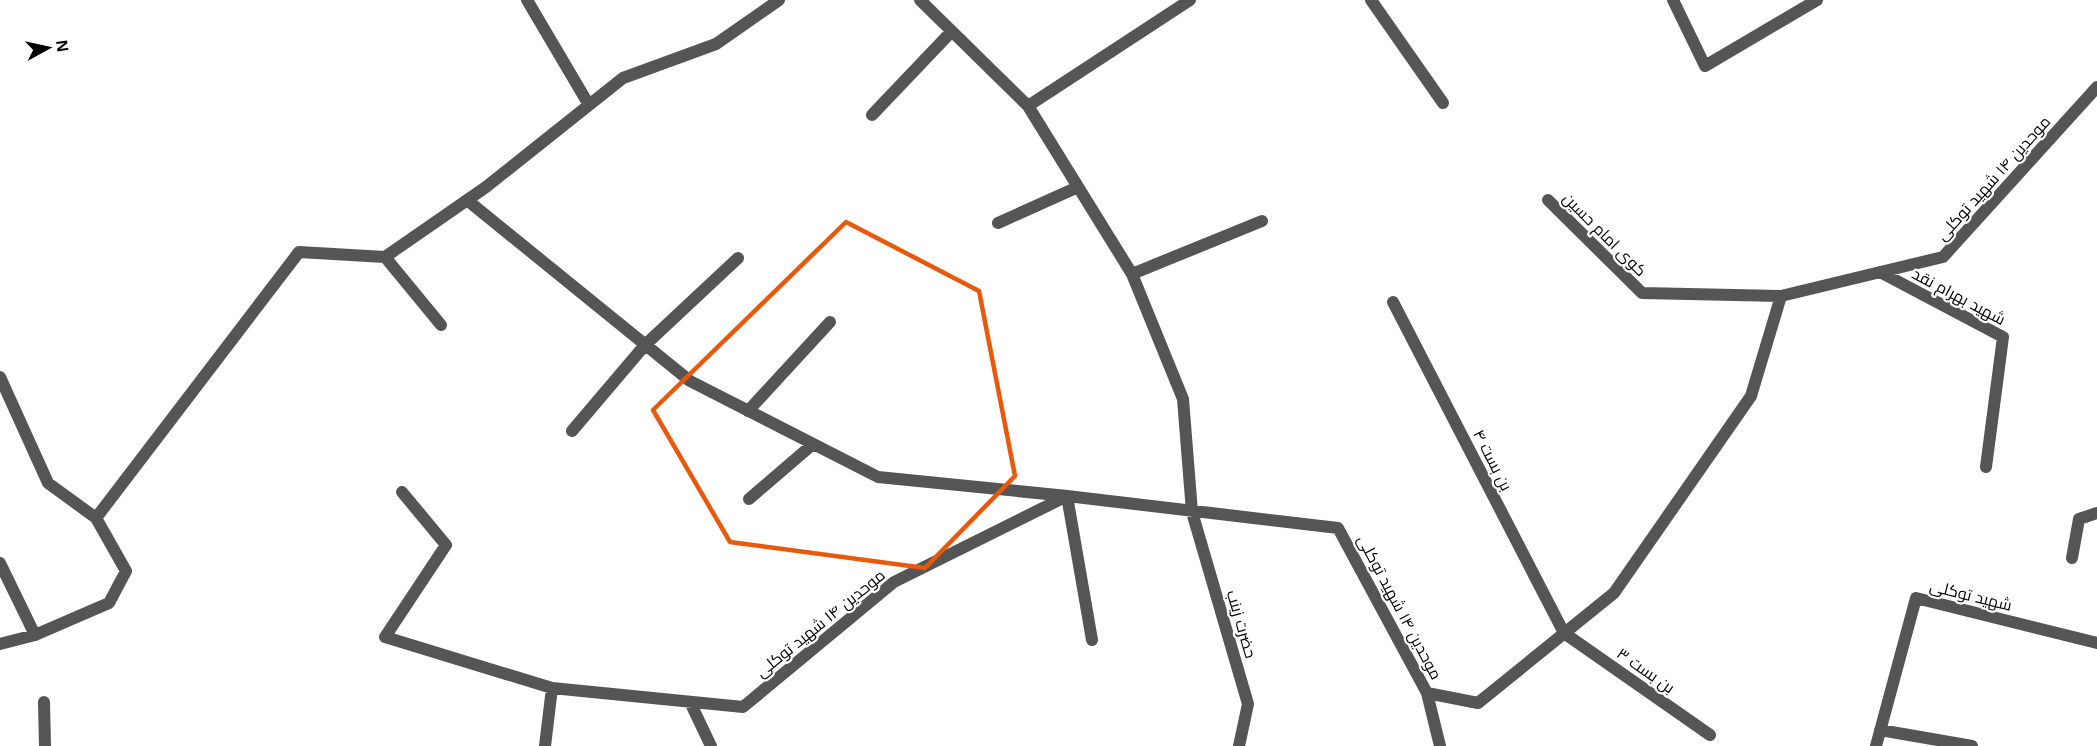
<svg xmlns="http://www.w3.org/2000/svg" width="2097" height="746" font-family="Helvetica,Cairo,sans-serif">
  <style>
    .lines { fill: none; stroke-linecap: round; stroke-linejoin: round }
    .minor { stroke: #555; stroke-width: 12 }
    .marked { fill: none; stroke: #e8590c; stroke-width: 4.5; stroke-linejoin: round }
    .labels { text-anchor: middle; stroke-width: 4.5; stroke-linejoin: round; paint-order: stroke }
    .street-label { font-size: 16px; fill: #000; stroke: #fff }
  </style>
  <rect width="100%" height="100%" fill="#fff"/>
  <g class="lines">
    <!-- minor -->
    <path class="minor" d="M 527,0 L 589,105
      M 920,0 L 1028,106 L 1132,274 L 1183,399 L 1192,512 L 1248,704 L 1239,746
      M 1371,0 L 1443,103
      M 1673,0 L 1705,66 L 1817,0
      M 1028,106 L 1190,0
      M 872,115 L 952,31
      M 467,200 L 690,381 L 878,477 L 1067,496 L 1092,640
      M 1548,200 L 1642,293 L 1781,296
      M 998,223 L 1078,187
      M 385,257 L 441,325
      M 1880,272 L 2003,337 L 1986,467
      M 1132,274 L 1262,221
      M 1393,302 L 1564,633 L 1710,735
      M 0,377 L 48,483 L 96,518 L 126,571 L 109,603 L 35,635 L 0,644
      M 748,411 L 830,322
      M 572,431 L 645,345 L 738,258
      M 402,492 L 446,545 L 385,637 L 552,688 L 743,707 L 894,582 L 1067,496 L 1338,528 L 1427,693 L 1478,703 L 1614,593 L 1751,396 L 1781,296 L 1943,257 L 2097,87
      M 749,499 L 813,444
      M 96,518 L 299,252 L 385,257 L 486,187 L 623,78 L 716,44 L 779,0
      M 2072,558 L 2079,519 L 2097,513
      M 0,563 L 35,635
      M 1427,693 L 1440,746
      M 44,702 L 45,746
      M 690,702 L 711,746
      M 1880,730 L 1972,746
      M 545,746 L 552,688
      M 1876,746 L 1916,598 L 2097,643"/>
  </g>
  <!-- marked area -->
  <path class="marked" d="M 846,222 L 979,291 L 1015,476 L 925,568 L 730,542 L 653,410 Z"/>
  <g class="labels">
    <!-- street labels -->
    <g class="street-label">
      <text transform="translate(1993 178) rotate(-48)" y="6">موحدین ۱۴ شهید توکلی</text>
      <text transform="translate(1605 234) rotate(45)" y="6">کوی امام حسین</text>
      <text transform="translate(1959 296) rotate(28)" y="6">شهید بهرام نقد</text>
      <text transform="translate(1493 460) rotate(63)" y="6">بن بست ۴</text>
      <text transform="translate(1971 595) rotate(14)" y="6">شهید توکلی</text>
      <text transform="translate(1400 607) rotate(62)" y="6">موحدین ۱۴ شهید توکلی</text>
      <text transform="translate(820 623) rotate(-39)" y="6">موحدین ۱۴ شهید توکلی</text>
      <text transform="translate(1242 624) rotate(74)" y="6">حضرت زینب</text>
      <text transform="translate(1646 670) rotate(35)" y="6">بن بست ۳</text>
    </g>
  </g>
  <!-- north arrow -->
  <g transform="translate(48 48) rotate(82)" stroke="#ffffff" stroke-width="4.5" paint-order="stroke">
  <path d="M0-4.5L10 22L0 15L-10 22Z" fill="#000000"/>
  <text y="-9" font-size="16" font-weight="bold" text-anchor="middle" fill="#000000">N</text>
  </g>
</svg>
